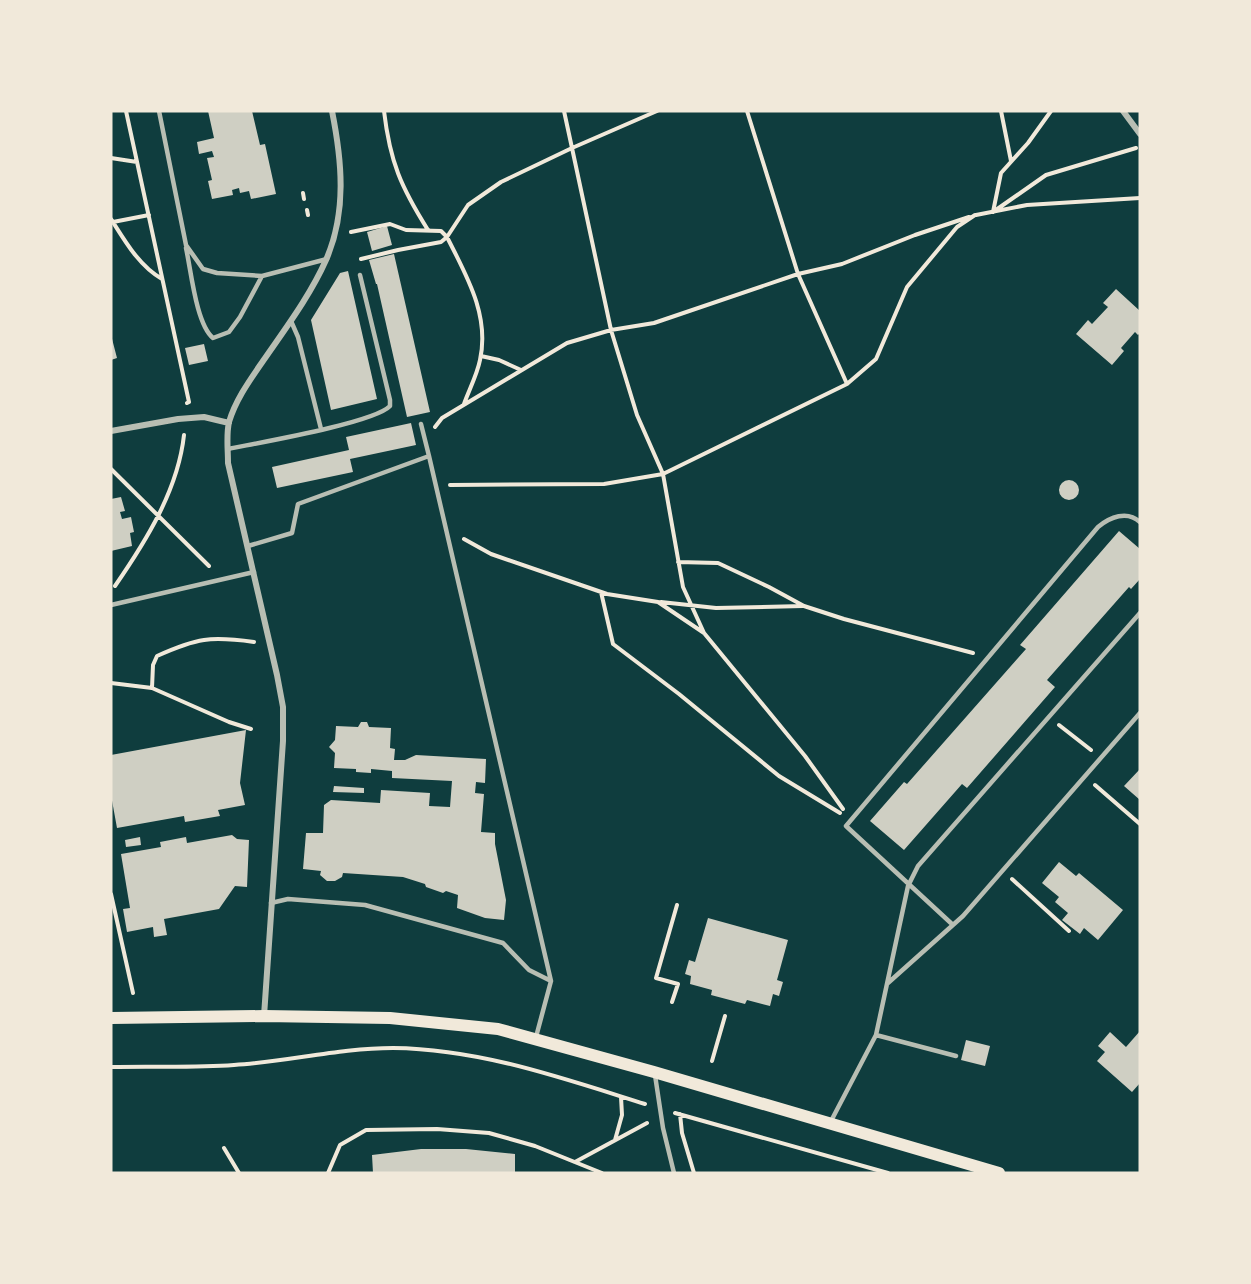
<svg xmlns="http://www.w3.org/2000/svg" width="1251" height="1284" font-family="'Titillium Web',sans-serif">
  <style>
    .building { fill: #cfcfc3 }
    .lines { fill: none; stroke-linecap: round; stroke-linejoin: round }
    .path { stroke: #f1e9da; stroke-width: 4 }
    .service { stroke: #b8beb3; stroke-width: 4.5 }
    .minor { stroke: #b8beb3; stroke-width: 6 }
    .secondary { stroke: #f1e9da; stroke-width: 12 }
  </style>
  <rect width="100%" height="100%" fill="#0f3d3e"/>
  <!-- building -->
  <path class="building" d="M 208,111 L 252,111 L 260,145 L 265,144 L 276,194 L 251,199 L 249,191 L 240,193 L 239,188 L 232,190 L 233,195 L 212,199 L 208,181 L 212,180 L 207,158 L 214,157 L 212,151 L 199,154 L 197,142 L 214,138 Z
    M 387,226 L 392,245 L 372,251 L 367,232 Z
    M 394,254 L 430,412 L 407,417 L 377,284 L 376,284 L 369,260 Z
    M 348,271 L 377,399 L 331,410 L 311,320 L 340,273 Z
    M 1116,289 L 1140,311 L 1140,333 L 1138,335 L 1135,332 L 1121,348 L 1124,351 L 1112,365 L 1076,334 L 1088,320 L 1092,324 L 1108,307 L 1103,303 Z
    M 111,335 L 117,358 L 111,360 Z
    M 204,344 L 208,361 L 189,365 L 185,348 Z
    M 411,423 L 416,445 L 350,459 L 353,472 L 277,488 L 272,467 L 349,450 L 346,437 Z
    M1059 490a10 10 0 1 1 20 0a10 10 0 1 1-20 0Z
    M 121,497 L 125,511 L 120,512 L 122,519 L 131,517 L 134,532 L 130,533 L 132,546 L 111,551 L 111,499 Z
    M 1119,531 L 1140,549 L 1140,579 L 1131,589 L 1129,587 L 1047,680 L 1055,687 L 967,788 L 962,784 L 904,850 L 870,821 L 904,782 L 907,784 L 1026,649 L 1020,645 Z
    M 361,722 L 367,722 L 369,727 L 391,728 L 390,748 L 395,749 L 394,760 L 405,760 L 416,755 L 486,759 L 485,783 L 476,782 L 475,793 L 484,794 L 481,832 L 495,833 L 495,844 L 506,900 L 504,920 L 485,918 L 457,908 L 458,895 L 446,891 L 443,893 L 426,887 L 425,884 L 403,877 L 343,873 L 342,877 L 335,881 L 327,881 L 320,875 L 321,871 L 303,869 L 306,833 L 323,833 L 324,805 L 331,800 L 380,803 L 381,790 L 430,793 L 429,806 L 450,807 L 452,781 L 392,778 L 392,771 L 371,769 L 371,773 L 356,772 L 356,769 L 334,768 L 335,753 L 329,747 L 335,740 L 336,726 L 358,727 Z
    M 246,730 L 240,783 L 245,805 L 218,810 L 220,816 L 185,822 L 184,816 L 117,828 L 111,795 L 111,755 Z
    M 1140,769 L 1140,800 L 1124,786 Z
    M 334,786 L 364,788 L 364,793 L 333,792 Z
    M 232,835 L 237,839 L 249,840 L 247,887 L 235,886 L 219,909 L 164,919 L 167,935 L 154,937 L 153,927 L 127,932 L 123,909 L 130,908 L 121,854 L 161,847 L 160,842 L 186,837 L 187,843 Z
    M 140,837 L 141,845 L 126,847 L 125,840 Z
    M 1059,862 L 1076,876 L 1079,873 L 1123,910 L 1098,940 L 1084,928 L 1080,934 L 1062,920 L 1068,913 L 1055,902 L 1059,897 L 1042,883 Z
    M 708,918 L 788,940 L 777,980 L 783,982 L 779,996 L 773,994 L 770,1006 L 747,1000 L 745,1004 L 711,995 L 712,990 L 690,984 L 691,976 L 685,974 L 689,960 L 695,962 Z
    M 1140,1031 L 1140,1083 L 1132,1092 L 1097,1061 L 1105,1052 L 1098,1046 L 1110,1032 L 1126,1047 Z
    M 966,1040 L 990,1046 L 985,1066 L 961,1060 Z
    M 421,1149 L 466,1149 L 515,1154 L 515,1173 L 373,1173 L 372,1155 Z"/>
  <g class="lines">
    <!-- path -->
    <path class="path" d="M 126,111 L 189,402 L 187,403
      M 384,111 C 390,162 401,187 428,230
      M 657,111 L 572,148 L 611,330 L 637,415 L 663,474 L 683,587 L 704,633
      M 747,111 L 798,274 L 842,264 L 915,235 L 969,217
      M 1001,111 L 1011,161
      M 1051,111 L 1028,143 L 1001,173 L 993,212 L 1046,175 L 1136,148
      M 111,158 L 137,162
      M 303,193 L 304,199
      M 307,210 L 308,215
      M 976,215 L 1027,205 L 1140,198
      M 111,219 C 125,241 139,266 162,279
      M 113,222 L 149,215
      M 351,232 L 390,224 L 406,230 L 441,231 L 447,237 C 466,275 490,315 480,360 C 477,375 469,390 464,404
      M 361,259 L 398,250 L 441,242 L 447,237 L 468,205 L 501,182 L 572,148 L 564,111
      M 481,356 L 499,360 L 521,370
      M 435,427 L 442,418 L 567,343 L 611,330 L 654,323 L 798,274 L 847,384
      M 111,469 L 209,566
      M 450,485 L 604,484 L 663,474 L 847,384 L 876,359 L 907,287 L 957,227 L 975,215
      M 464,539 L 491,554 L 607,594 L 658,602 L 704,633 L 805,756 L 843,809
      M 678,562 L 718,563 L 769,587 L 804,606 L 844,619 L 973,653
      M 115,586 C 146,541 178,490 184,435
      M 601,592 L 613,644 L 679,694 L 779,776 L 840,813
      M 661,602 L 716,608 L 803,606
      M 111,683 L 152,688 L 229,722 L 251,729
      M 152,688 L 153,665 L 157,656 C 197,638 210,636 254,642
      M 1059,725 L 1091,750
      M 1095,785 L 1140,824
      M 1012,879 L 1069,931
      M 111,894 L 133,993
      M 672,1002 L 678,984 L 656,978 L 677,905
      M 712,1061 L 725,1016
      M 111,1067 C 152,1066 193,1068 234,1065 C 287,1062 339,1048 393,1048 C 480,1049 562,1078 645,1104
      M 675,1113 L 888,1173
      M 680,1114 L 682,1133 L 694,1173
      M 615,1140 L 622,1115 L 621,1097
      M 224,1148 L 239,1173
      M 575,1162 L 647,1123
      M 328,1173 L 340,1145 L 366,1130 L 437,1129 L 489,1133 L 535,1146 L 602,1173"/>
    <!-- service -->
    <path class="service" d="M 159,111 L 186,245 L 203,269 L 217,273 L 262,276 L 327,259
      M 186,248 C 191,270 196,324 213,338 L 229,332 L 240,317 L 262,276
      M 291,321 L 298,337 L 321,429
      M 421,424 L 429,456
      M 228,449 C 257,443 374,423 390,406 L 390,400 L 360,275
      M 248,546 L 292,533 L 298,504 L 429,456 L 551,981
      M 111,605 L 254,572
      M 271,903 L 288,899 L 365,905 L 503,943 L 529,970 L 551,981 L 536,1037
      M 953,925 L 846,826 L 1098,527 C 1110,517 1127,510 1140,522
      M 888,983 L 963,916 L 1140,713
      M 876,1035 L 956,1056
      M 655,1075 L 663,1128 L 674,1173
      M 830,1123 L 876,1035 L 908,886 L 918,866 L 1140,613"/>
    <!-- minor -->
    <path class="minor" d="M 1123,111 L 1140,134
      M 111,431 L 178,419 L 204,417 L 229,423
      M 264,1016 L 283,741 L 283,707 L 277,675 L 228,463 C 228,449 226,435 229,422 C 236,399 250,380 263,361 C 285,329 310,296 326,260 C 347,212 342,161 332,111"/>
    <!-- secondary -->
    <path class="secondary" d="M 111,1018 L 264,1016 L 390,1018 L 498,1029 L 654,1072 L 999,1173"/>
  </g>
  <!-- border -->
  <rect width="1251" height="1284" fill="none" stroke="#f1e9da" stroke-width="225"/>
</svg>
